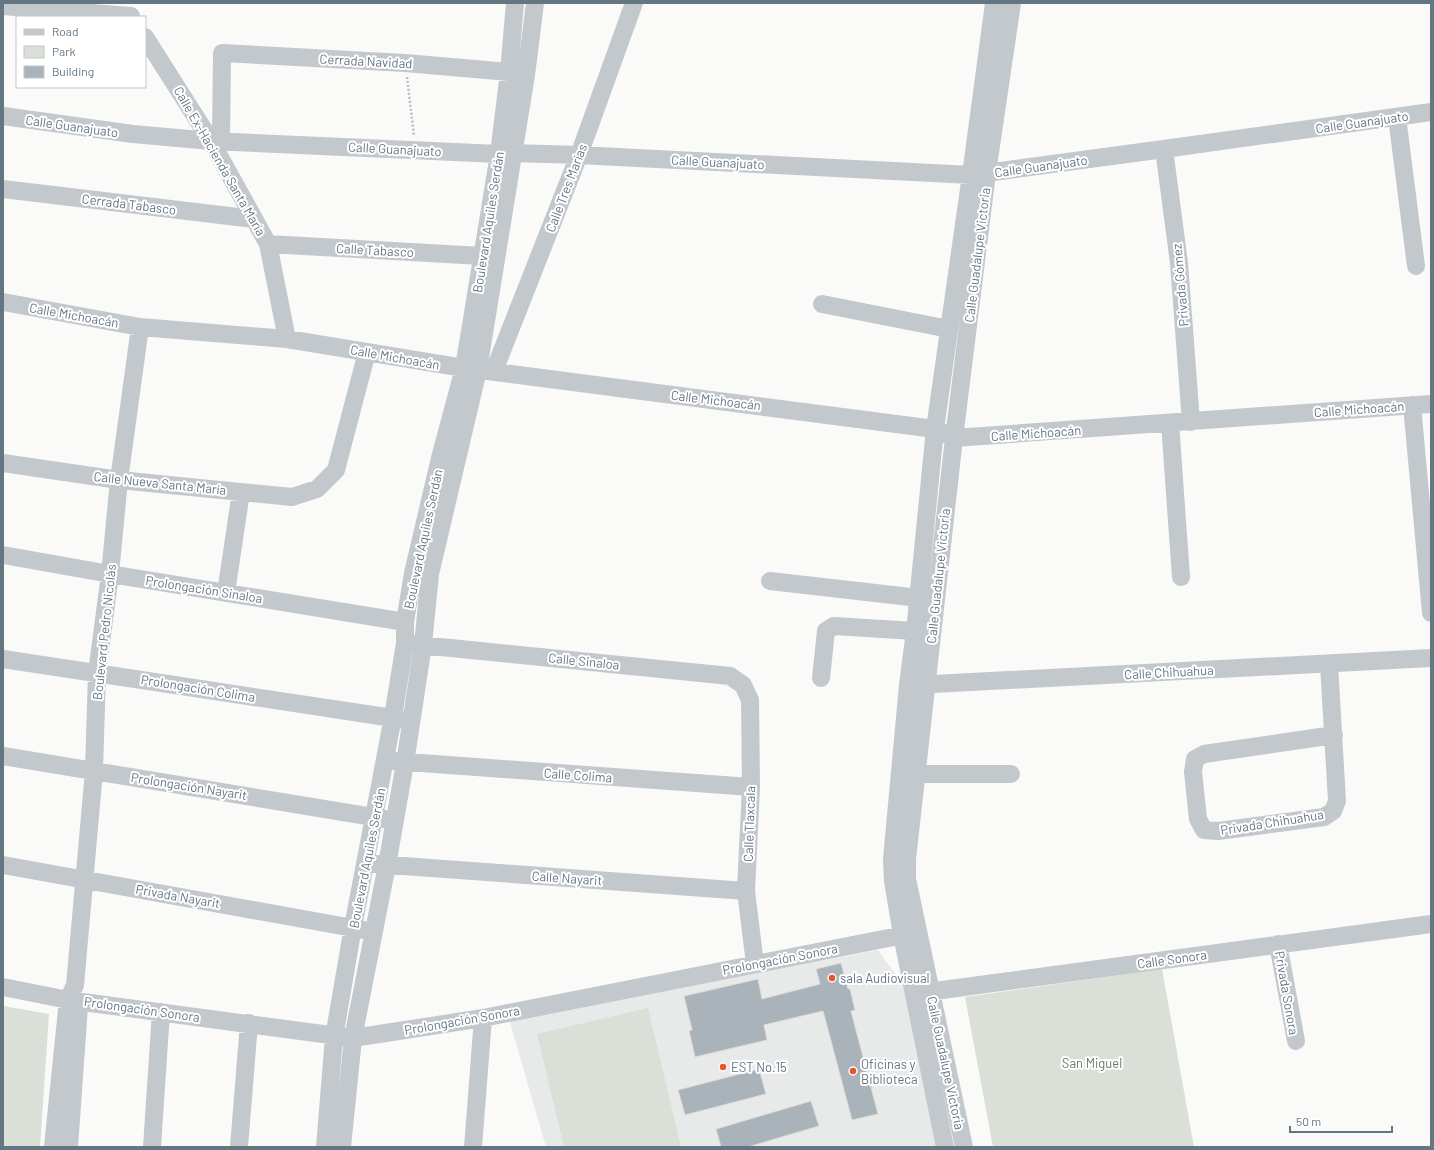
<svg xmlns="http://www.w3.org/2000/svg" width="1434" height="1150" font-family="Barlow,sans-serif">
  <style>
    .built { fill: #e8e9e9 }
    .green { fill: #dadfd7 }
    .building { fill: #aab3b9; stroke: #dcdcda }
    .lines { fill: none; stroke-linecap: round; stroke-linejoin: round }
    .path { stroke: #bbbfc2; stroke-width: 2.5; stroke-dasharray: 2 2; stroke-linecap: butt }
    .minor { stroke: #c3c8cc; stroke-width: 18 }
    .poi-dot { fill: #e4572e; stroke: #fff; stroke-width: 1.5 }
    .labels { text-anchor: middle; stroke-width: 4; stroke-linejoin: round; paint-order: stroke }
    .street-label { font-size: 13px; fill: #657683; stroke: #fff }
    .poi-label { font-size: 13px; fill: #657683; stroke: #fff; text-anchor: start }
    .park-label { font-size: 13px; fill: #687a64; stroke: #fff }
  </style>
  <rect width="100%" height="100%" fill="#fafaf8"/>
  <!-- built -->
  <path class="built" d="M 878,950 L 910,995 L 936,1147 L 546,1147 L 509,1019 Z"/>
  <!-- green -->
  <path class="green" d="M 1162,969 L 1194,1147 L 993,1147 L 965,997 Z
    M 3,1006 L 49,1014 L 40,1147 L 3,1147 Z
    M 648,1008 L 681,1147 L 564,1147 L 537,1034 Z"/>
  <!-- building -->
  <path class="building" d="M 841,963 L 848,989 L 850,989 L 855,1010 L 851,1011 L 878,1114 L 852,1120 L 823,1011 L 764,1025 L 767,1040 L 695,1057 L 689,1031 L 692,1030 L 684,996 L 758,979 L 762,999 L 820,984 L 816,969 Z
    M 759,1069 L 766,1094 L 685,1115 L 678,1090 Z
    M 811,1101 L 819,1126 L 748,1147 L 721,1147 L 716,1129 Z"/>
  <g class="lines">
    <!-- path -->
    <path class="path" d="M 407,77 L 414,136"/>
    <!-- minor -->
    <path class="minor" d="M 3,6 L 131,16
      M 145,37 L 211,141 L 268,244 L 287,339
      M 3,116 L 133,134 L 211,141 L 499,154 L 513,153 L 579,155 L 971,175 L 1164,149 L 1431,112
      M 1397,117 L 1416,266
      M 221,141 L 222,53 L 405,63 L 509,72
      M 1164,149 L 1179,263 L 1191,422
      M 3,189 L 254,219
      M 268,244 L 482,256
      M 3,302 L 140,327 L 287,339 L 464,368 L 935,429 L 954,438 L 1431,404
      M 822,304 L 949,329
      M 494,371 L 579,155 L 634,3
      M 1412,405 L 1431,613
      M 1170,423 L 1181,577
      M 3,463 L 119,480 L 292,497 L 317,489 L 336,470 L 367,352
      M 3,555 L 110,574 L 405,622
      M 770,581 L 919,598
      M 226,593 L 241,492
      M 411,644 L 730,676 L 743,685 L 750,700 L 751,787 L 746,891 L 755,964
      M 3,659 L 406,720
      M 1329,664 L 1337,801 L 1333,811 L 1324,817 L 1218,831 L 1204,830 L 1198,819 L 1193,772 L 1195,759 L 1204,754 L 1334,735
      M 821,678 L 826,631 L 834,626 L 915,631
      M 914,685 L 1431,658
      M 3,756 L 385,819
      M 394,761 L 751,787
      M 916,774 L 1011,774
      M 376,864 L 746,891
      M 3,865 L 364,930
      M 1278,944 L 1296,1041
      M 3,987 L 68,1000 L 353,1038 L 483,1018 L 914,933
      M 920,993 L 1431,924
      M 53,1147 L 68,1000 L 75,985 L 94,771 L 97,673 L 110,574 L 119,480 L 140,327
      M 69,1147 L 79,1006
      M 152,1147 L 161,1012
      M 239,1147 L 249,1023
      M 325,1147 L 334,1037 L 353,927 L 393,717 L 405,643 L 405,622 L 413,573 L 440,458 L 464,368 L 499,154 L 509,72 L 515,3
      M 342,1147 L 353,1038 L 387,865 L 405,763 L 423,645 L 430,574 L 478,370 L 526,75 L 535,3
      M 473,1147 L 483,1018
      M 945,1147 L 902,935 L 893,881 L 892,859 L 908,685 L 915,631 L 935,429 L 971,175 L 994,3
      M 964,1147 L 907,879 L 907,859 L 954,438 L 987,173 L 1012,3"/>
  </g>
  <!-- markers -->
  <g class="poi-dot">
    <circle cx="832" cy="978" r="4"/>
    <circle cx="723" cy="1067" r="4"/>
    <circle cx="853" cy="1071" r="4"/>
  </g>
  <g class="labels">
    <!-- street labels -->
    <g class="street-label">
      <text transform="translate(366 61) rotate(3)" y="5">Cerrada Navidad</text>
      <text transform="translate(1362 122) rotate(-8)" y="5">Calle Guanajuato</text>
      <text transform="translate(72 126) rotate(8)" y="5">Calle Guanajuato</text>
      <text transform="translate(395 149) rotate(3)" y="5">Calle Guanajuato</text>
      <text transform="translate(220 161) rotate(60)" y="5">Calle Ex-Hacienda Santa María</text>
      <text transform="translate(718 162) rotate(3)" y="5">Calle Guanajuato</text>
      <text transform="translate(1041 166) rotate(-8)" y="5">Calle Guanajuato</text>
      <text transform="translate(566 188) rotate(-69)" y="5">Calle Tres Marías</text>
      <text transform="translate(129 204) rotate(7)" y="5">Cerrada Tabasco</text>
      <text transform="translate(488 222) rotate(-81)" y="5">Boulevard Aquiles Serdán</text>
      <text transform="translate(375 250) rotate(3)" y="5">Calle Tabasco</text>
      <text transform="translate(977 255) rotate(-83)" y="5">Calle Guadalupe Victoria</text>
      <text transform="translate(1180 285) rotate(-95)" y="5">Privada Gómez</text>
      <text transform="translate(74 315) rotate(10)" y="5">Calle Michoacán</text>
      <text transform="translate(395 357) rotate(10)" y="5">Calle Michoacán</text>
      <text transform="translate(716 400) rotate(7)" y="5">Calle Michoacán</text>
      <text transform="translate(1359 409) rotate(-4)" y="5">Calle Michoacán</text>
      <text transform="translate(1036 433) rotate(-4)" y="5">Calle Michoacán</text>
      <text transform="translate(160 483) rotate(6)" y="5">Calle Nueva Santa María</text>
      <text transform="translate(423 539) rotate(-78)" y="5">Boulevard Aquiles Serdán</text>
      <text transform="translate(938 576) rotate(-84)" y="5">Calle Guadalupe Victoria</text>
      <text transform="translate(204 589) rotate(9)" y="5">Prolongación Sinaloa</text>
      <text transform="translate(104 632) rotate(-84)" y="5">Boulevard Pedro Nicolás</text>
      <text transform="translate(584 661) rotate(6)" y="5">Calle Sinaloa</text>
      <text transform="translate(1169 672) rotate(-3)" y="5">Calle Chihuahua</text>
      <text transform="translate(198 688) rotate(9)" y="5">Prolongación Colima</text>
      <text transform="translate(578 775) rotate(4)" y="5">Calle Colima</text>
      <text transform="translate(189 786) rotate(9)" y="5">Prolongación Nayarit</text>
      <text transform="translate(1272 822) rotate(-9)" y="5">Privada Chihuahua</text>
      <text transform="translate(749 824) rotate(-88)" y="5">Calle Tlaxcala</text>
      <text transform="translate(367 858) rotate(-79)" y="5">Boulevard Aquiles Serdán</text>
      <text transform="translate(567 878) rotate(4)" y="5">Calle Nayarit</text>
      <text transform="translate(178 896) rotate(10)" y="5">Privada Nayarit</text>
      <text transform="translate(780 959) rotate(-11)" y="5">Prolongación Sonora</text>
      <text transform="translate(1172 959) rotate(-8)" y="5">Calle Sonora</text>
      <text transform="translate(1287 993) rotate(80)" y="5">Privada Sonora</text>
      <text transform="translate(142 1009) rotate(8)" y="5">Prolongación Sonora</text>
      <text transform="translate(462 1020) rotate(-10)" y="5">Prolongación Sonora</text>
      <text transform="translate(946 1063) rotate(78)" y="5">Calle Guadalupe Victoria</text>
    </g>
    <!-- poi labels -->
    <g class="poi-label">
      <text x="840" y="983">sala Audiovisual</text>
      <text x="861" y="1069">Oficinas y<tspan x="861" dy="15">Biblioteca</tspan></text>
      <text x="731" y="1072">EST No.15</text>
    </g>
    <!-- park labels -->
    <g class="park-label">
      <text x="1092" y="1068">San Miguel</text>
    </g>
  </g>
  <!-- border -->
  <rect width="1434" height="1150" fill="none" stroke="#657683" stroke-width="8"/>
  <!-- legend -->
  <rect x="16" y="16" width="130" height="72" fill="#ffffff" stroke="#c1c8cd"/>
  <rect x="24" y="29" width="20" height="6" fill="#c3c8cc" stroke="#c1c8cd"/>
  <text x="52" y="36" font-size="12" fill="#657683">Road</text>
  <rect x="24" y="46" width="20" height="12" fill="#dadfd7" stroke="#c1c8cd"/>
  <text x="52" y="56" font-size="12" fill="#657683">Park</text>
  <rect x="24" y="66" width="20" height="12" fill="#aab3b9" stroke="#c1c8cd"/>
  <text x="52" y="76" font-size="12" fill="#657683">Building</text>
  <!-- scale -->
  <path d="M1290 1126v6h102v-6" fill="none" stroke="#657683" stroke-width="2"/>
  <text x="1296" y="1126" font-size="12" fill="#657683" stroke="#ffffff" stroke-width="3" paint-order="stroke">50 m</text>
</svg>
